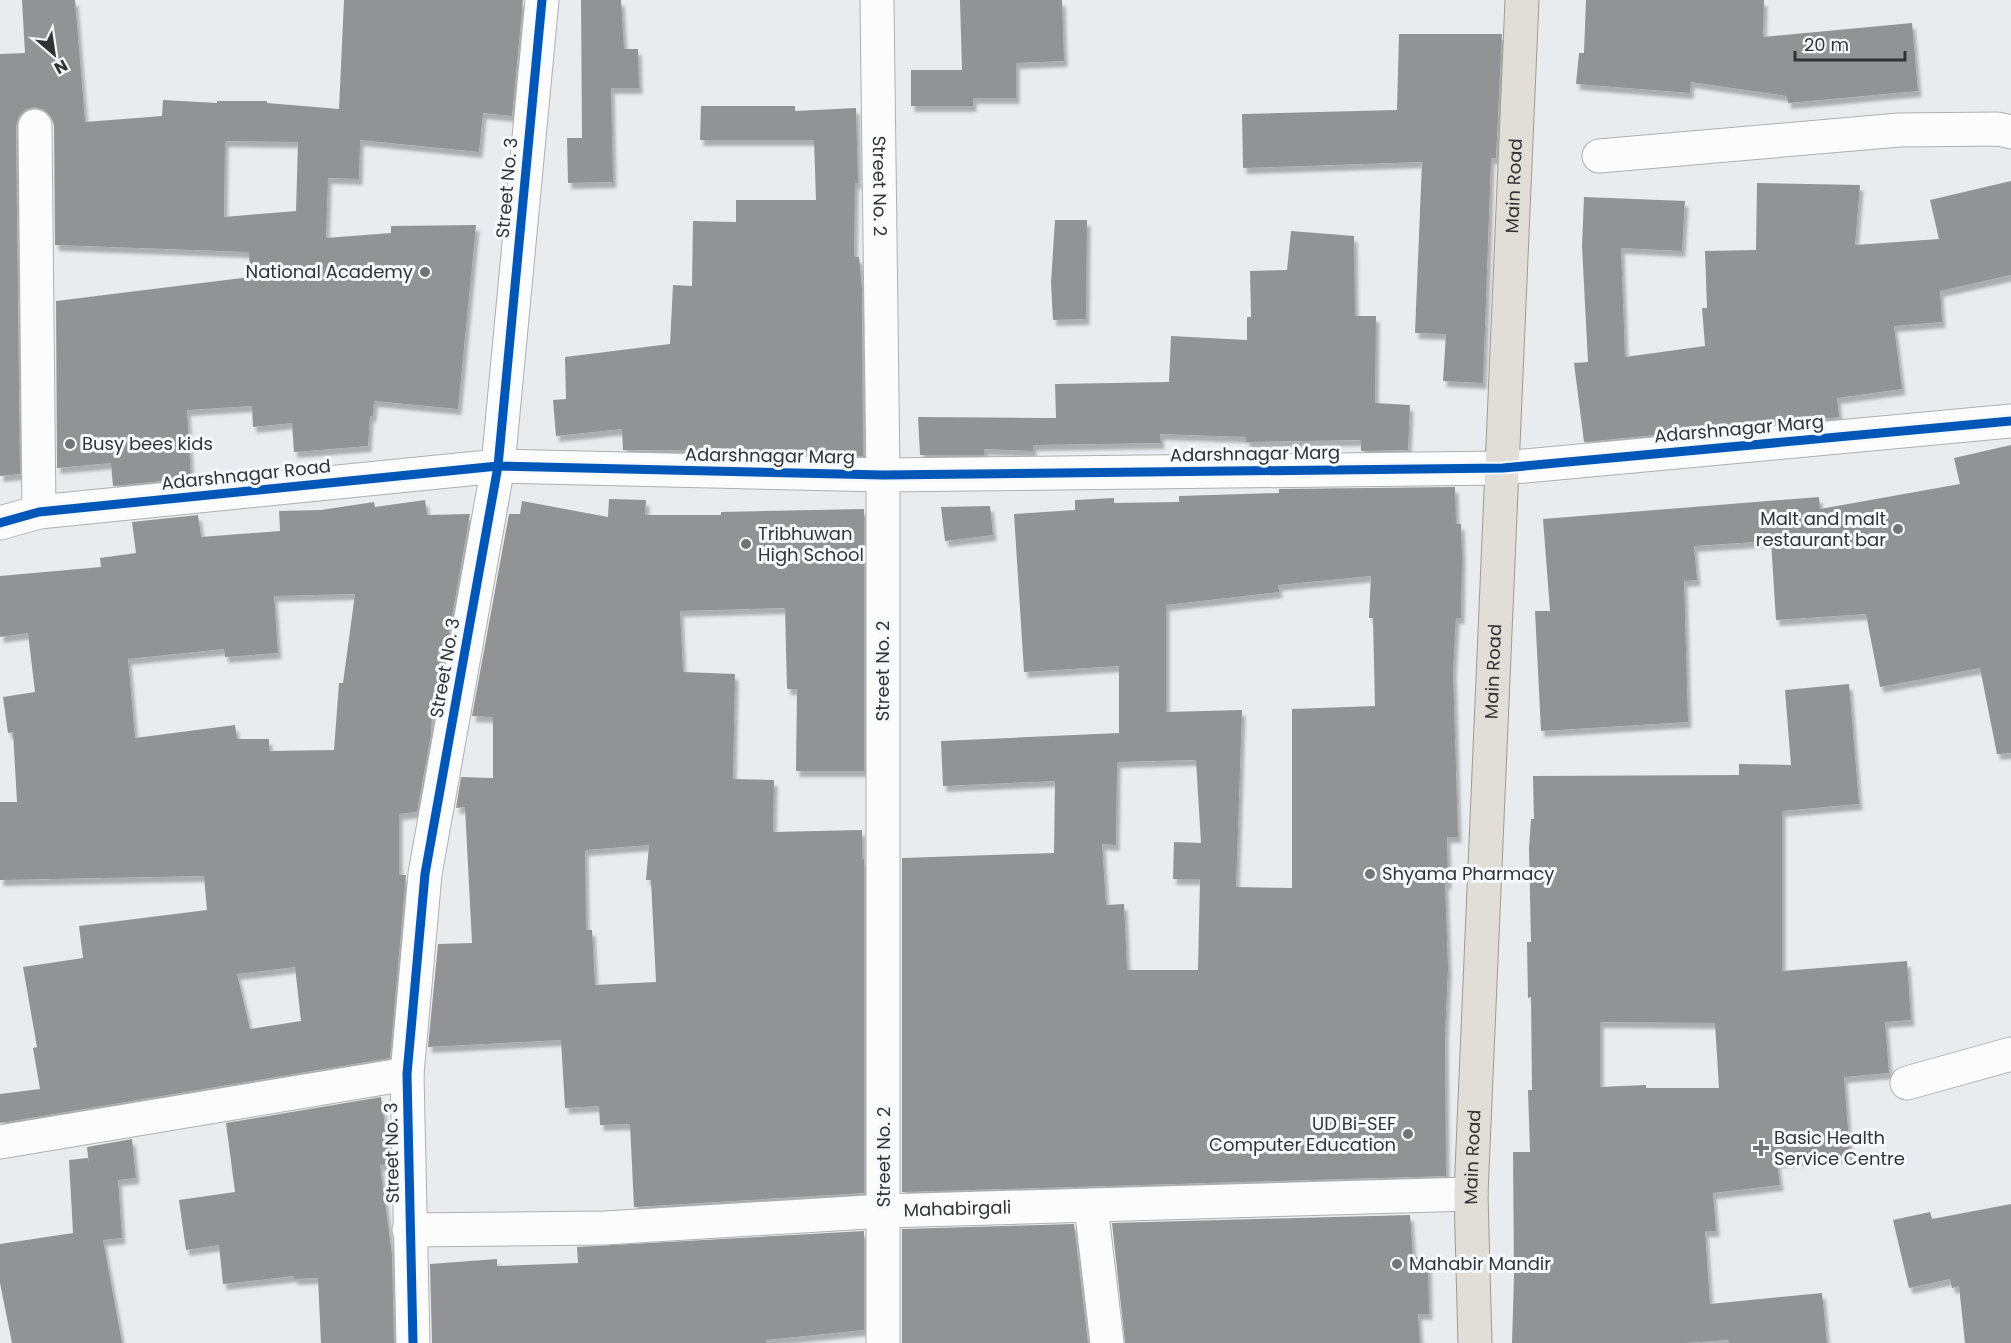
<svg xmlns="http://www.w3.org/2000/svg" width="2011" height="1343" font-family="Poppins,sans-serif">
  <style>
    .building { fill: #929395; fill-rule: evenodd; filter: url(#shadow) }
    .lines { fill: none; stroke-linecap: round; stroke-linejoin: round }
    .minor-casing { stroke: #adafb0; stroke-width: 35 }
    .major-casing { stroke: #a09a8e; stroke-width: 35 }
    .minor { stroke: #fcfcfc; stroke-width: 33 }
    .major { stroke: #e1ded7; stroke-width: 33 }
    .cycleway-casing { stroke: #f5f9fd; stroke-width: 13 }
    .cycleway { stroke: #0057b8; stroke-width: 9 }
    .poi-dot { fill: #727476; stroke: #f5f9fd; stroke-width: 2 }
    .labels { text-anchor: middle; stroke-width: 6; stroke-linejoin: round; paint-order: stroke }
    .street-label { font-size: 18px; fill: #323335; stroke: #f5f9fd }
    .poi-label { font-size: 18px; fill: #323335; stroke: #f5f9fd; text-anchor: start }
  </style>
  <defs>
    <filter id="shadow"><feDropShadow dx="3.5" dy="6" stdDeviation="1.5" flood-color="#0004"/></filter>
  </defs>
  <rect width="100%" height="100%" fill="#e9ecee"/>
  <!-- building -->
  <path class="building" d="M 22,0 L 75,0 L 85,122 L 162,116 L 163,100 L 217,103 L 217,101 L 267,101 L 267,103 L 339,109 L 344,0 L 523,0 L 512,116 L 483,113 L 479,152 L 360,140 L 359,179 L 328,178 L 326,238 L 391,233 L 391,226 L 476,225 L 458,409 L 374,401 L 373,416 L 370,416 L 368,446 L 294,452 L 292,423 L 253,427 L 252,406 L 187,410 L 191,478 L 113,486 L 111,463 L 57,468 L 56,301 L 250,277 L 249,252 L 55,245 L 54,125 L 51,117 L 45,110 L 34,107 L 25,110 L 19,116 L 16,126 L 20,474 L 0,476 L 0,54 L 25,53 ZM 225,141 L 298,142 L 296,211 L 224,217 Z
    M 581,0 L 621,0 L 624,49 L 638,49 L 639,88 L 611,88 L 613,182 L 568,183 L 567,138 L 582,138 Z
    M 960,0 L 1062,0 L 1064,61 L 1016,63 L 1016,98 L 973,98 L 973,106 L 911,106 L 911,70 L 962,70 Z
    M 1586,0 L 1764,0 L 1763,37 L 1912,23 L 1918,91 L 1788,103 L 1787,96 L 1691,82 L 1690,93 L 1576,84 L 1579,53 L 1584,53 Z
    M 1399,34 L 1502,34 L 1496,158 L 1491,158 L 1483,383 L 1443,381 L 1446,334 L 1415,333 L 1422,162 L 1243,168 L 1242,114 L 1397,110 Z
    M 701,106 L 795,106 L 795,111 L 856,108 L 858,183 L 855,183 L 854,257 L 859,257 L 862,289 L 863,456 L 761,453 L 761,451 L 623,450 L 622,429 L 556,436 L 553,400 L 566,399 L 565,357 L 670,344 L 673,285 L 692,286 L 693,221 L 736,222 L 736,200 L 816,200 L 814,140 L 700,140 Z
    M 2011,181 L 2011,275 L 1940,291 L 1942,322 L 1894,326 L 1902,389 L 1837,398 L 1839,417 L 1584,442 L 1574,363 L 1588,362 L 1582,246 L 1584,197 L 1685,201 L 1682,251 L 1621,248 L 1625,357 L 1705,346 L 1702,308 L 1707,308 L 1705,251 L 1756,250 L 1757,183 L 1860,185 L 1855,245 L 1939,239 L 1930,200 Z
    M 1055,220 L 1087,220 L 1086,319 L 1053,320 L 1051,283 Z
    M 1291,231 L 1354,236 L 1355,316 L 1376,316 L 1375,403 L 1410,405 L 1408,450 L 1361,451 L 1361,440 L 1246,442 L 1246,437 L 1160,434 L 1161,443 L 1033,445 L 1033,451 L 984,449 L 984,455 L 920,455 L 918,417 L 1056,418 L 1055,384 L 1169,382 L 1171,336 L 1247,340 L 1247,317 L 1251,317 L 1250,271 L 1287,270 Z
    M 2011,445 L 2011,753 L 1997,754 L 1980,668 L 1880,687 L 1866,614 L 1776,620 L 1771,541 L 1694,546 L 1697,580 L 1684,581 L 1688,722 L 1541,731 L 1535,611 L 1550,611 L 1543,519 L 1819,497 L 1820,509 L 1960,484 L 1954,458 Z
    M 1455,487 L 1456,524 L 1461,524 L 1462,557 L 1461,618 L 1456,618 L 1453,671 L 1458,837 L 1447,837 L 1448,883 L 1445,883 L 1448,969 L 1445,1033 L 1446,1176 L 902,1192 L 902,858 L 1054,853 L 1055,781 L 943,786 L 941,741 L 1119,733 L 1119,666 L 1024,672 L 1014,514 L 1075,510 L 1075,500 L 1114,498 L 1114,503 L 1179,502 L 1179,496 L 1279,493 L 1279,489 ZM 1371,576 L 1369,618 L 1373,618 L 1375,706 L 1292,709 L 1292,888 L 1236,887 L 1242,710 L 1166,712 L 1166,605 L 1279,592 L 1278,585 ZM 1196,760 L 1201,843 L 1174,842 L 1173,879 L 1200,879 L 1198,970 L 1127,970 L 1124,904 L 1106,905 L 1102,844 L 1116,845 L 1117,762 Z
    M 609,499 L 646,500 L 645,515 L 721,515 L 721,512 L 864,509 L 864,771 L 796,771 L 797,689 L 787,689 L 785,608 L 680,611 L 683,672 L 735,674 L 733,779 L 774,780 L 773,832 L 862,830 L 862,859 L 864,859 L 864,1193 L 634,1207 L 630,1124 L 600,1125 L 599,1106 L 565,1108 L 561,1040 L 428,1047 L 438,944 L 472,943 L 465,807 L 456,808 L 461,777 L 493,778 L 493,717 L 472,716 L 509,514 L 520,514 L 522,501 L 608,517 ZM 649,845 L 646,880 L 651,880 L 656,982 L 595,985 L 592,930 L 586,930 L 585,850 Z
    M 425,500 L 427,515 L 470,514 L 435,713 L 432,713 L 431,735 L 417,812 L 399,814 L 399,875 L 406,875 L 390,1058 L 0,1123 L 0,1094 L 40,1089 L 33,1048 L 37,1047 L 23,967 L 83,958 L 79,926 L 207,910 L 204,876 L 0,880 L 0,802 L 17,802 L 13,732 L 8,733 L 3,697 L 35,692 L 28,633 L 0,637 L 0,576 L 101,567 L 100,558 L 136,553 L 132,522 L 198,515 L 201,537 L 280,531 L 279,511 L 321,510 L 374,502 L 375,507 ZM 355,594 L 343,683 L 339,683 L 334,750 L 269,751 L 269,739 L 237,739 L 235,725 L 135,738 L 128,659 L 224,649 L 225,657 L 278,653 L 274,596 ZM 295,967 L 301,1021 L 250,1029 L 237,974 Z
    M 990,506 L 993,535 L 945,541 L 941,507 Z
    M 1849,684 L 1859,804 L 1782,811 L 1782,971 L 1907,961 L 1911,1020 L 1885,1022 L 1889,1073 L 1844,1077 L 1850,1156 L 1777,1162 L 1780,1185 L 1713,1193 L 1716,1231 L 1705,1231 L 1710,1304 L 1822,1293 L 1827,1343 L 1729,1343 L 1728,1340 L 1686,1343 L 1512,1343 L 1514,1275 L 1513,1152 L 1530,1152 L 1528,1090 L 1532,1090 L 1531,997 L 1528,998 L 1527,942 L 1531,942 L 1529,849 L 1531,819 L 1534,819 L 1533,776 L 1739,775 L 1739,764 L 1791,765 L 1785,690 ZM 1600,1022 L 1715,1023 L 1719,1088 L 1646,1088 L 1646,1085 L 1600,1087 Z
    M 381,1097 L 390,1164 L 380,1165 L 392,1255 L 394,1343 L 321,1343 L 318,1278 L 294,1279 L 294,1276 L 223,1284 L 219,1245 L 186,1250 L 179,1200 L 235,1192 L 226,1123 Z
    M 132,1139 L 136,1178 L 118,1180 L 122,1238 L 103,1240 L 122,1343 L 12,1343 L 0,1283 L 0,1244 L 73,1233 L 69,1160 L 88,1158 L 89,1165 L 87,1147 Z
    M 2011,1204 L 2011,1343 L 1965,1343 L 1959,1286 L 1952,1288 L 1950,1279 L 1909,1288 L 1893,1220 L 1930,1212 L 1932,1219 Z
    M 1410,1215 L 1413,1257 L 1428,1257 L 1429,1314 L 1418,1314 L 1420,1343 L 1125,1343 L 1112,1223 Z
    M 1074,1224 L 1088,1343 L 902,1343 L 902,1229 Z
    M 864,1231 L 864,1330 L 766,1340 L 767,1343 L 432,1343 L 430,1264 L 497,1259 L 497,1266 L 578,1263 L 577,1247 Z"/>
  <g class="lines">
    <!-- minor casing -->
    <g class="minor-casing">
      <g id="minor">
        <path id="s1" d="M 877,0 L 883,475 L 883,1343"/>
        <path d="M 35,126 L 39,512"/>
        <path d="M 1599,156 L 1899,130 L 1998,129 L 2011,132"/>
        <path d="M 0,523 L 39,512 L 498,466 L 883,475 L 1503,468 L 2011,421"/>
        <path d="M 1907,1083 L 2011,1054"/>
        <path d="M 0,1142 L 407,1074"/>
        <path d="M 1091,1206 L 1107,1343"/>
        <path id="s2" d="M 409,1230 L 605,1228 L 884,1211 L 1471,1194"/>
        <path d="M 413,1343 L 407,1074 L 425,874 L 498,466 L 542,0"/>
      </g>
    </g>
    <!-- major casing -->
    <g class="major-casing">
      <g id="major">
        <path id="s3" d="M 1475,1343 L 1471,1194 L 1522,0"/>
      </g>
    </g>
    <!-- minor -->
    <use href="#minor" class="minor"/>
    <!-- major -->
    <use href="#major" class="major"/>
    <!-- cycleway casing -->
    <g class="cycleway-casing">
      <path id="cycleway" d="M 0,523 L 39,512 L 498,466 L 883,475 L 1503,468 L 2011,421
        M 413,1343 L 407,1074 L 425,874 L 498,466 L 542,0"/>
    </g>
    <!-- cycleway -->
    <use href="#cycleway" class="cycleway"/>
  </g>
  <!-- markers -->
  <g class="poi-dot">
    <circle cx="425" cy="272" r="6"/>
    <circle cx="70" cy="444" r="6"/>
    <circle cx="1898" cy="529" r="6"/>
    <circle cx="746" cy="544" r="6"/>
    <circle cx="1370" cy="874" r="6"/>
    <circle cx="1408" cy="1134" r="6"/>
    <path d="M1758 1139h6v6h6v6h-6v6h-6v-6h-6v-6h6z"/>
    <circle cx="1397" cy="1264" r="6"/>
  </g>
  <g class="labels">
    <!-- street labels -->
    <g class="street-label">
      <text dy="6" stroke="none"><textPath href="#s1" startOffset="186">Street No. 2</textPath></text>
      <text dy="6" stroke="none"><textPath href="#s3" startOffset="1158">Main Road</textPath></text>
      <text transform="translate(507 188) rotate(-85)" y="6">Street No. 3</text>
      <text transform="translate(1739 429) rotate(-5)" y="6">Adarshnagar Marg</text>
      <text transform="translate(1255 454) rotate(-1)" y="6">Adarshnagar Marg</text>
      <text transform="translate(770 456) rotate(1)" y="6">Adarshnagar Marg</text>
      <text transform="translate(246 475) rotate(-6)" y="6">Adarshnagar Road</text>
      <text transform="translate(445 668) rotate(-80)" y="6">Street No. 3</text>
      <text transform="translate(883 671) rotate(-90)" y="6">Street No. 2</text>
      <text dy="6" stroke="none"><textPath href="#s3" startOffset="672">Main Road</textPath></text>
      <text transform="translate(392 1153) rotate(-91)" y="6">Street No. 3</text>
      <text transform="translate(884 1157) rotate(-90)" y="6">Street No. 2</text>
      <text dy="6" stroke="none"><textPath href="#s3" startOffset="186">Main Road</textPath></text>
      <text dy="6" stroke="none"><textPath href="#s2" startOffset="549">Mahabirgali</textPath></text>
    </g>
    <!-- poi labels -->
    <g class="poi-label">
      <text x="413" y="278" text-anchor="end">National Academy</text>
      <text x="82" y="450">Busy bees kids</text>
      <text x="1886" y="525" text-anchor="end">Malt and malt<tspan x="1886" dy="21">restaurant bar</tspan></text>
      <text x="758" y="540">Tribhuwan<tspan x="758" dy="21">High School</tspan></text>
      <text x="1382" y="880">Shyama Pharmacy</text>
      <text x="1396" y="1130" text-anchor="end">UD Bi-SEF<tspan x="1396" dy="21">Computer Education</tspan></text>
      <text x="1774" y="1144">Basic Health<tspan x="1774" dy="21">Service Centre</tspan></text>
      <text x="1409" y="1270">Mahabir Mandir</text>
    </g>
  </g>
  <!-- north arrow -->
  <g transform="translate(54 54) rotate(151)" stroke="#f5f9fd" stroke-width="4.5" paint-order="stroke">
  <path d="M0-4.5L10 22L0 15L-10 22Z" fill="#323335"/>
  <text y="-9" font-size="16" font-weight="bold" text-anchor="middle" fill="#323335">N</text>
  </g>
  <!-- scale -->
  <path d="M1795 51v9h110v-9" fill="none" stroke="#323335" stroke-width="3"/>
  <text x="1804" y="51" font-size="18" fill="#323335" stroke="#f5f9fd" stroke-width="4.5" paint-order="stroke">20 m</text>
</svg>
